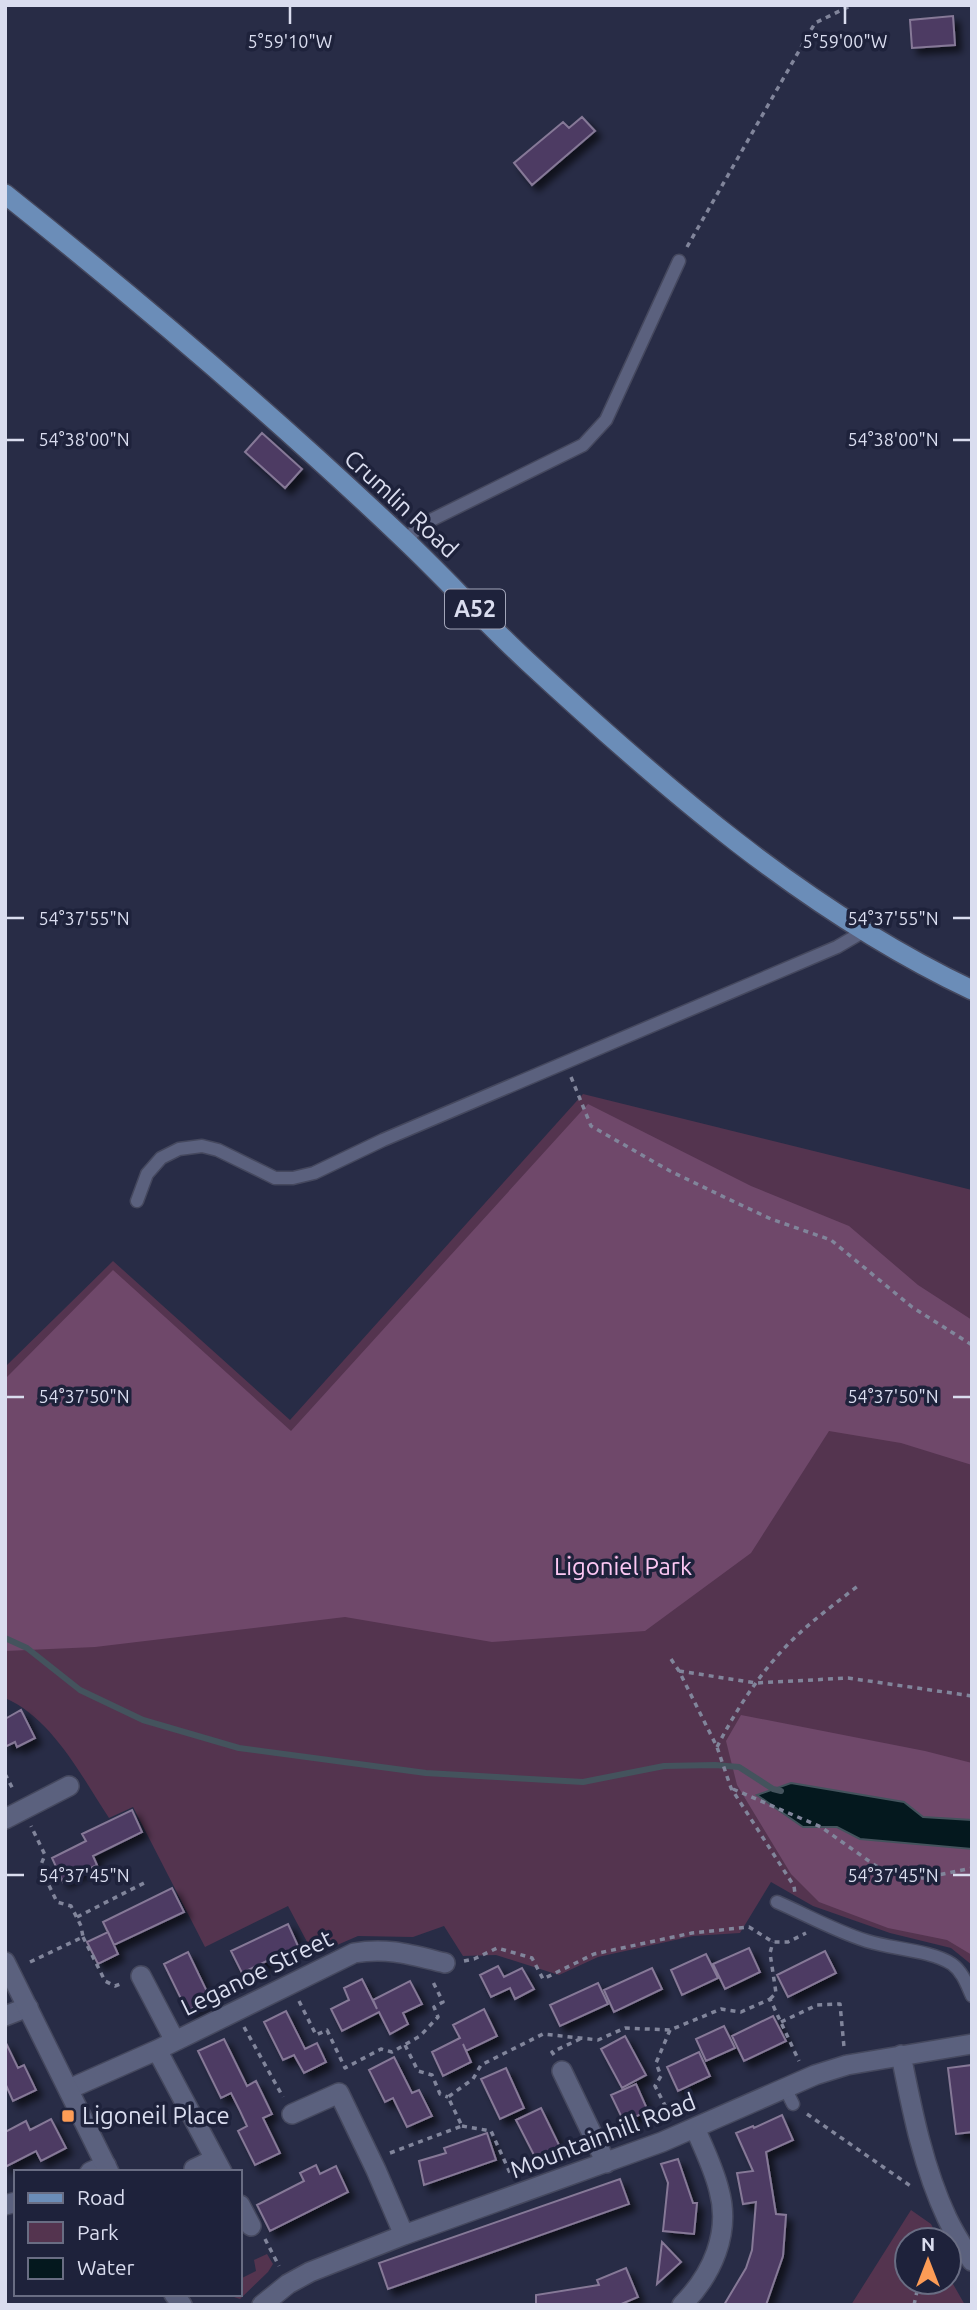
<svg xmlns="http://www.w3.org/2000/svg" width="977" height="2310" font-family="Ubuntu,sans-serif">
  <style>
    .green { fill: #54344f }
    .forest { fill: #6f486a }
    .water { fill: #04181e; stroke: #44535d; stroke-width: 2 }
    .lines { fill: none; stroke-linecap: round; stroke-linejoin: round }
    .stream { stroke: #44535d; stroke-width: 6 }
    .building { fill: #4d3a64; stroke: #867997; stroke-width: 2; filter: url(#shadow) }
    .service-casing { stroke: #45485e; stroke-width: 15 }
    .minor-casing { stroke: #45485e; stroke-width: 22 }
    .tertiary-casing { stroke: #45485e; stroke-width: 22 }
    .primary-casing { stroke: #45485e; stroke-width: 22 }
    .path { stroke: #81859b; stroke-width: 3.5; stroke-dasharray: 5 5; stroke-linecap: butt }
    .service { stroke: #5b617e; stroke-width: 12 }
    .minor { stroke: #5b617e; stroke-width: 19 }
    .tertiary { stroke: #5b617e; stroke-width: 19 }
    .primary { stroke: #6b8db8; stroke-width: 19 }
    .ticks { fill: none; stroke: #daddef; stroke-width: 2.5 }
    .poi-dot { fill: #fd9c56; stroke: #1e223b; stroke-width: 2.5 }
    .labels { text-anchor: middle; stroke-width: 7; stroke-linejoin: round; paint-order: stroke }
    .shield { fill: #1e223b; stroke: #a2a5b9; stroke-width: 2 }
    .shield-label { font-size: 23px; font-weight: bold; fill: #daddef }
    .street-label { font-size: 24px; fill: #daddef; stroke: #1e223b }
    .park-label { font-size: 24px; fill: #fdc8f4; stroke: #1e223b }
    .poi-label { font-size: 24px; fill: #daddef; stroke: #1e223b; text-anchor: start }
    .ticks-label { font-size: 18px; text-anchor: middle; fill: #daddef; stroke: #1e223b; stroke-width: 7; stroke-linejoin: round; paint-order: stroke }
  </style>
  <defs>
    <filter id="shadow"><feDropShadow dx="6" dy="6" stdDeviation="3.5" flood-color="#0009"/></filter>
  </defs>
  <rect width="100%" height="100%" fill="#282c46"/>
  <!-- green -->
  <path class="green" d="M 583,1094 L 972,1190 L 972,1965 L 951,1948 L 890,1933 L 813,1906 L 771,1882 L 740,1933 L 693,1936 L 598,1957 L 559,1975 L 496,1955 L 463,1956 L 444,1926 L 413,1937 L 358,1936 L 314,1955 L 288,1906 L 205,1947 L 133,1807 L 109,1818 C 82,1777 52,1718 5,1698 L 5,1367 L 113,1261 L 290,1420 Z
    M 911,2210 L 931,2224 L 939,2240 L 907,2240 L 907,2282 L 949,2282 L 949,2260 L 949,2277 L 965,2305 L 851,2305 Z
    M 267,2254 L 273,2264 L 268,2272 L 240,2299 L 225,2294 L 240,2294 L 240,2279 L 256,2271 L 254,2260 Z"/>
  <!-- forest -->
  <path class="forest" d="M 588,1104 L 751,1186 L 849,1226 L 918,1285 L 972,1320 L 972,1465 L 901,1443 L 829,1431 L 751,1553 L 645,1631 L 492,1642 L 345,1617 L 95,1647 L 5,1651 L 5,1379 L 113,1270 L 291,1431 Z
    M 741,1715 L 925,1751 L 972,1763 L 972,1820 L 923,1817 L 904,1802 L 803,1827 L 838,1827 L 860,1839 L 972,1849 L 972,1955 L 947,1940 L 888,1928 L 819,1902 L 791,1874 L 737,1785 L 726,1741 Z"/>
  <!-- water -->
  <path class="water" d="M 791,1783 L 904,1802 L 923,1817 L 972,1820 L 972,1849 L 860,1839 L 837,1827 L 803,1827 L 757,1795 Z"/>
  <g class="lines">
    <!-- stream -->
    <path class="stream" d="M 5,1638 L 27,1648 L 80,1690 L 143,1720 L 239,1748 L 426,1773 L 583,1782 L 664,1766 L 715,1765 L 739,1767 L 773,1789 L 781,1791"/>
  </g>
  <!-- building -->
  <path class="building" d="M 953,16 L 955,45 L 912,48 L 910,20 Z
    M 582,117 L 595,131 L 532,185 L 514,163 L 563,122 L 569,128 Z
    M 262,433 L 302,469 L 285,488 L 245,452 Z
    M 21,1710 L 35,1738 L 17,1747 L 15,1742 L 5,1747 L 5,1719 Z
    M 132,1810 L 142,1832 L 93,1856 L 97,1865 L 63,1882 L 52,1858 L 86,1841 L 82,1834 Z
    M 172,1888 L 184,1912 L 114,1945 L 103,1922 Z
    M 288,1924 L 298,1946 L 242,1973 L 231,1951 Z
    M 108,1932 L 118,1954 L 98,1964 L 87,1942 Z
    M 749,1948 L 760,1972 L 725,1989 L 713,1964 Z
    M 825,1951 L 836,1973 L 788,1997 L 777,1975 Z
    M 188,1952 L 211,2000 L 187,2011 L 164,1964 Z
    M 706,1954 L 718,1978 L 682,1995 L 671,1970 Z
    M 498,1966 L 504,1977 L 522,1968 L 534,1989 L 515,1999 L 510,1988 L 491,1997 L 480,1975 Z
    M 652,1968 L 662,1989 L 614,2012 L 604,1990 Z
    M 362,1979 L 377,2009 L 373,2000 L 410,1981 L 422,2004 L 403,2013 L 408,2024 L 390,2034 L 379,2012 L 342,2031 L 331,2009 L 349,2000 L 344,1988 Z
    M 598,1983 L 608,2004 L 560,2026 L 550,2005 Z
    M 484,2009 L 497,2036 L 466,2051 L 463,2044 L 471,2062 L 443,2076 L 432,2052 L 460,2038 L 453,2025 Z
    M 286,2011 L 305,2049 L 317,2043 L 326,2062 L 304,2073 L 294,2055 L 283,2060 L 264,2022 Z
    M 773,2016 L 786,2041 L 744,2061 L 732,2036 Z
    M 724,2026 L 735,2048 L 706,2061 L 696,2039 Z
    M 625,2036 L 646,2075 L 622,2088 L 601,2049 Z
    M 224,2039 L 247,2086 L 256,2081 L 272,2114 L 263,2118 L 280,2153 L 255,2165 L 238,2131 L 247,2126 L 240,2111 L 231,2093 L 221,2098 L 198,2051 Z
    M 5,2041 L 18,2068 L 24,2065 L 36,2090 L 13,2101 L 5,2083 Z
    M 699,2052 L 710,2076 L 678,2091 L 667,2067 Z
    M 394,2057 L 412,2093 L 419,2090 L 432,2116 L 407,2127 L 393,2098 L 385,2102 L 369,2070 Z
    M 972,2065 L 972,2132 L 956,2134 L 948,2068 Z
    M 506,2068 L 524,2108 L 500,2119 L 481,2079 Z
    M 636,2084 L 648,2111 L 624,2122 L 611,2095 Z
    M 541,2108 L 560,2147 L 536,2159 L 516,2120 Z
    M 782,2115 L 793,2140 L 766,2152 L 776,2214 L 786,2215 L 783,2256 L 766,2305 L 724,2305 L 746,2268 L 752,2250 L 756,2202 L 743,2204 L 737,2173 L 753,2171 L 736,2133 L 753,2126 L 754,2128 Z
    M 51,2119 L 66,2148 L 41,2161 L 36,2151 L 5,2167 L 5,2132 L 26,2121 L 30,2130 Z
    M 487,2133 L 496,2160 L 424,2185 L 419,2161 L 446,2153 L 444,2148 Z
    M 678,2159 L 693,2203 L 697,2203 L 694,2234 L 663,2231 L 668,2183 L 661,2164 Z
    M 316,2165 L 320,2174 L 336,2166 L 348,2192 L 270,2231 L 257,2205 L 304,2181 L 300,2173 Z
    M 620,2179 L 629,2204 L 388,2289 L 379,2263 Z
    M 662,2242 L 681,2262 L 657,2284 Z
    M 626,2268 L 638,2297 L 619,2305 L 536,2305 L 536,2295 L 599,2285 L 597,2280 Z"/>
  <g class="lines">
    <!-- service casing -->
    <g class="service-casing">
      <path id="service" d="M 407,542 L 417,527 L 583,445 L 606,420 L 679,261
        M 137,1201 L 147,1174 L 161,1158 L 179,1149 L 202,1146 L 218,1150 L 275,1178 L 293,1178 L 314,1173 L 383,1140 L 837,947 L 866,930
        M 777,1902 C 807,1915 835,1931 867,1941 C 892,1949 930,1950 952,1964 C 963,1972 967,1985 972,1996
        M 785,2088 L 793,2104"/>
    </g>
    <!-- minor casing -->
    <g class="minor-casing">
      <path id="minor" d="M 5,1819 L 69,1786
        M 141,1976 L 175,2041
        M 5,2016 L 28,2007
        M 157,2050 L 222,2172
        M 901,2055 C 912,2110 923,2167 947,2218 C 954,2233 963,2247 972,2261
        M 562,2071 L 606,2163
        M 69,2089 L 157,2050 L 354,1953 C 388,1947 412,1955 445,1963
        M 292,2114 L 339,2093 L 376,2170 L 404,2235
        M 194,2169 L 215,2159
        M 90,2172 L 106,2165
        M 5,2205 L 16,2202
        M 240,2205 L 251,2226
        M 262,2305 L 288,2284 L 310,2272 L 404,2235 L 662,2142 L 815,2075 L 847,2065 L 972,2044
        M 682,2305 C 712,2275 731,2233 719,2190 C 714,2169 704,2149 695,2128"/>
    </g>
    <!-- tertiary casing -->
    <g class="tertiary-casing">
      <path id="tertiary" d="M 5,1962 L 109,2172
        M 174,2294 L 182,2305"/>
    </g>
    <!-- primary casing -->
    <g class="primary-casing">
      <path id="primary" d="M 5,194 C 143,304 278,419 406,541 C 447,580 485,622 527,661 C 661,785 805,911 972,990"/>
    </g>
    <!-- path -->
    <path class="path" d="M 687,247 L 815,23 L 852,5
      M 571,1077 L 591,1126 L 670,1171 L 724,1197 L 771,1219 L 831,1240 L 912,1307 L 972,1345
      M 671,1659 L 679,1671 L 717,1747 L 731,1788 L 794,1886 L 795,1894
      M 679,1671 L 756,1683 L 848,1678 L 972,1696
      M 717,1747 C 739,1704 767,1662 804,1629 C 821,1614 840,1600 859,1585
      M 5,1774 L 14,1791
      M 733,1789 L 821,1827 L 876,1866 L 900,1875 L 923,1878 L 972,1868
      M 77,1917 L 146,1882
      M 83,1937 L 105,1981 L 115,1986 L 123,1983
      M 464,1961 L 474,1959 L 497,1948 L 532,1958 L 543,1979 L 594,1954 L 692,1933 L 749,1927 L 773,1942 L 788,1942 L 806,1933
      M 30,1962 L 83,1937 L 81,1926 L 71,1906 L 57,1902 L 40,1867 L 45,1855 L 31,1826
      M 770,1999 L 776,1993 L 770,1953 L 773,1942
      M 299,2001 L 316,2035 L 327,2030 L 345,2068 L 381,2049 L 392,2052 L 420,2036 L 438,2017 L 434,2007 L 443,2002 L 433,1982 L 434,1980
      M 781,2022 L 817,2005 L 840,2004 L 844,2047
      M 244,2027 L 283,2097
      M 670,2030 L 656,2063 L 661,2076 L 655,2086 L 671,2117
      M 405,2045 L 418,2071 L 432,2075 L 440,2094 L 448,2097
      M 554,2055 L 552,2052 L 580,2039
      M 807,2114 L 912,2187
      M 462,2126 L 491,2131 L 511,2175
      M 390,2153 L 462,2126 L 448,2097 L 473,2079 L 481,2065 L 543,2034 L 598,2040 L 625,2028 L 670,2030 L 721,2009 L 741,2012 L 770,1999 L 799,2061
      M 265,2239 L 279,2266
      M 914,2305 L 919,2282"/>
    <!-- service -->
    <use href="#service" class="service"/>
    <!-- minor -->
    <use href="#minor" class="minor"/>
    <!-- tertiary -->
    <use href="#tertiary" class="tertiary"/>
    <!-- primary -->
    <use href="#primary" class="primary"/>
  </g>
  <!-- ticks -->
  <path class="ticks" d="M 290,7 L 290,24M 845,7 L 845,24M 7,440 L 24,440M 953,440 L 970,440M 7,918 L 24,918M 953,918 L 970,918M 7,1397 L 24,1397M 953,1397 L 970,1397M 7,1875 L 24,1875M 953,1875 L 970,1875"/>
  <!-- markers -->
  <rect class="poi-dot" x="61" y="2109" width="14" height="14" rx="3.5"/>
  <g class="labels">
    <!-- shield labels -->
    <rect class="shield" x="445" y="589.5" width="60" height="39" rx="5"/>
    <g class="shield-label">
      <text x="475" y="617">A52</text>
    </g>
    <!-- street labels -->
    <g class="street-label">
      <text transform="translate(401 504) rotate(43)" y="8">Crumlin Road</text>
      <text transform="translate(257 1973) rotate(-26)" y="8">Leganoe Street</text>
      <text transform="translate(603 2136) rotate(-21)" y="8">Mountainhill Road</text>
    </g>
    <!-- park labels -->
    <g class="park-label">
      <text x="623" y="1575">Ligoniel Park</text>
    </g>
    <!-- poi labels -->
    <g class="poi-label">
      <text x="82" y="2124">Ligoneil Place</text>
    </g>
  </g>
  <g class="ticks-label">
    <text x="290" y="48">5°59'10"W</text>
    <text x="845" y="48">5°59'00"W</text>
    <text x="84" y="446">54°38'00"N</text>
    <text x="893" y="446">54°38'00"N</text>
    <text x="84" y="925">54°37'55"N</text>
    <text x="893" y="925">54°37'55"N</text>
    <text x="84" y="1403">54°37'50"N</text>
    <text x="893" y="1403">54°37'50"N</text>
    <text x="84" y="1882">54°37'45"N</text>
    <text x="893" y="1882">54°37'45"N</text>
  </g>
  <!-- border -->
  <rect width="977" height="2310" fill="none" stroke="#daddef" stroke-width="14"/>
  <!-- legend -->
  <rect x="14" y="2170" width="228" height="126" fill="#1e223b" stroke="#696d83" stroke-width="2"/>
  <rect x="28" y="2193" width="35" height="10" fill="#6b8db8" stroke="#696d83" stroke-width="2"/>
  <text x="77" y="2205" font-size="21" fill="#daddef">Road</text>
  <rect x="28" y="2222" width="35" height="21" fill="#54344f" stroke="#696d83" stroke-width="2"/>
  <text x="77" y="2240" font-size="21" fill="#daddef">Park</text>
  <rect x="28" y="2258" width="35" height="21" fill="#04181e" stroke="#696d83" stroke-width="2"/>
  <text x="77" y="2275" font-size="21" fill="#daddef">Water</text>
  <!-- north arrow -->
  <g transform="translate(928 2261)"><circle r="33" fill="#1e223b" stroke="#696d83" stroke-width="2"/>
  <path d="M0-5L12 26L0 18L-12 26Z" fill="#fd9c56"/>
  <text y="-10" font-size="19" font-weight="bold" text-anchor="middle" fill="#daddef">N</text>
  </g>
</svg>
